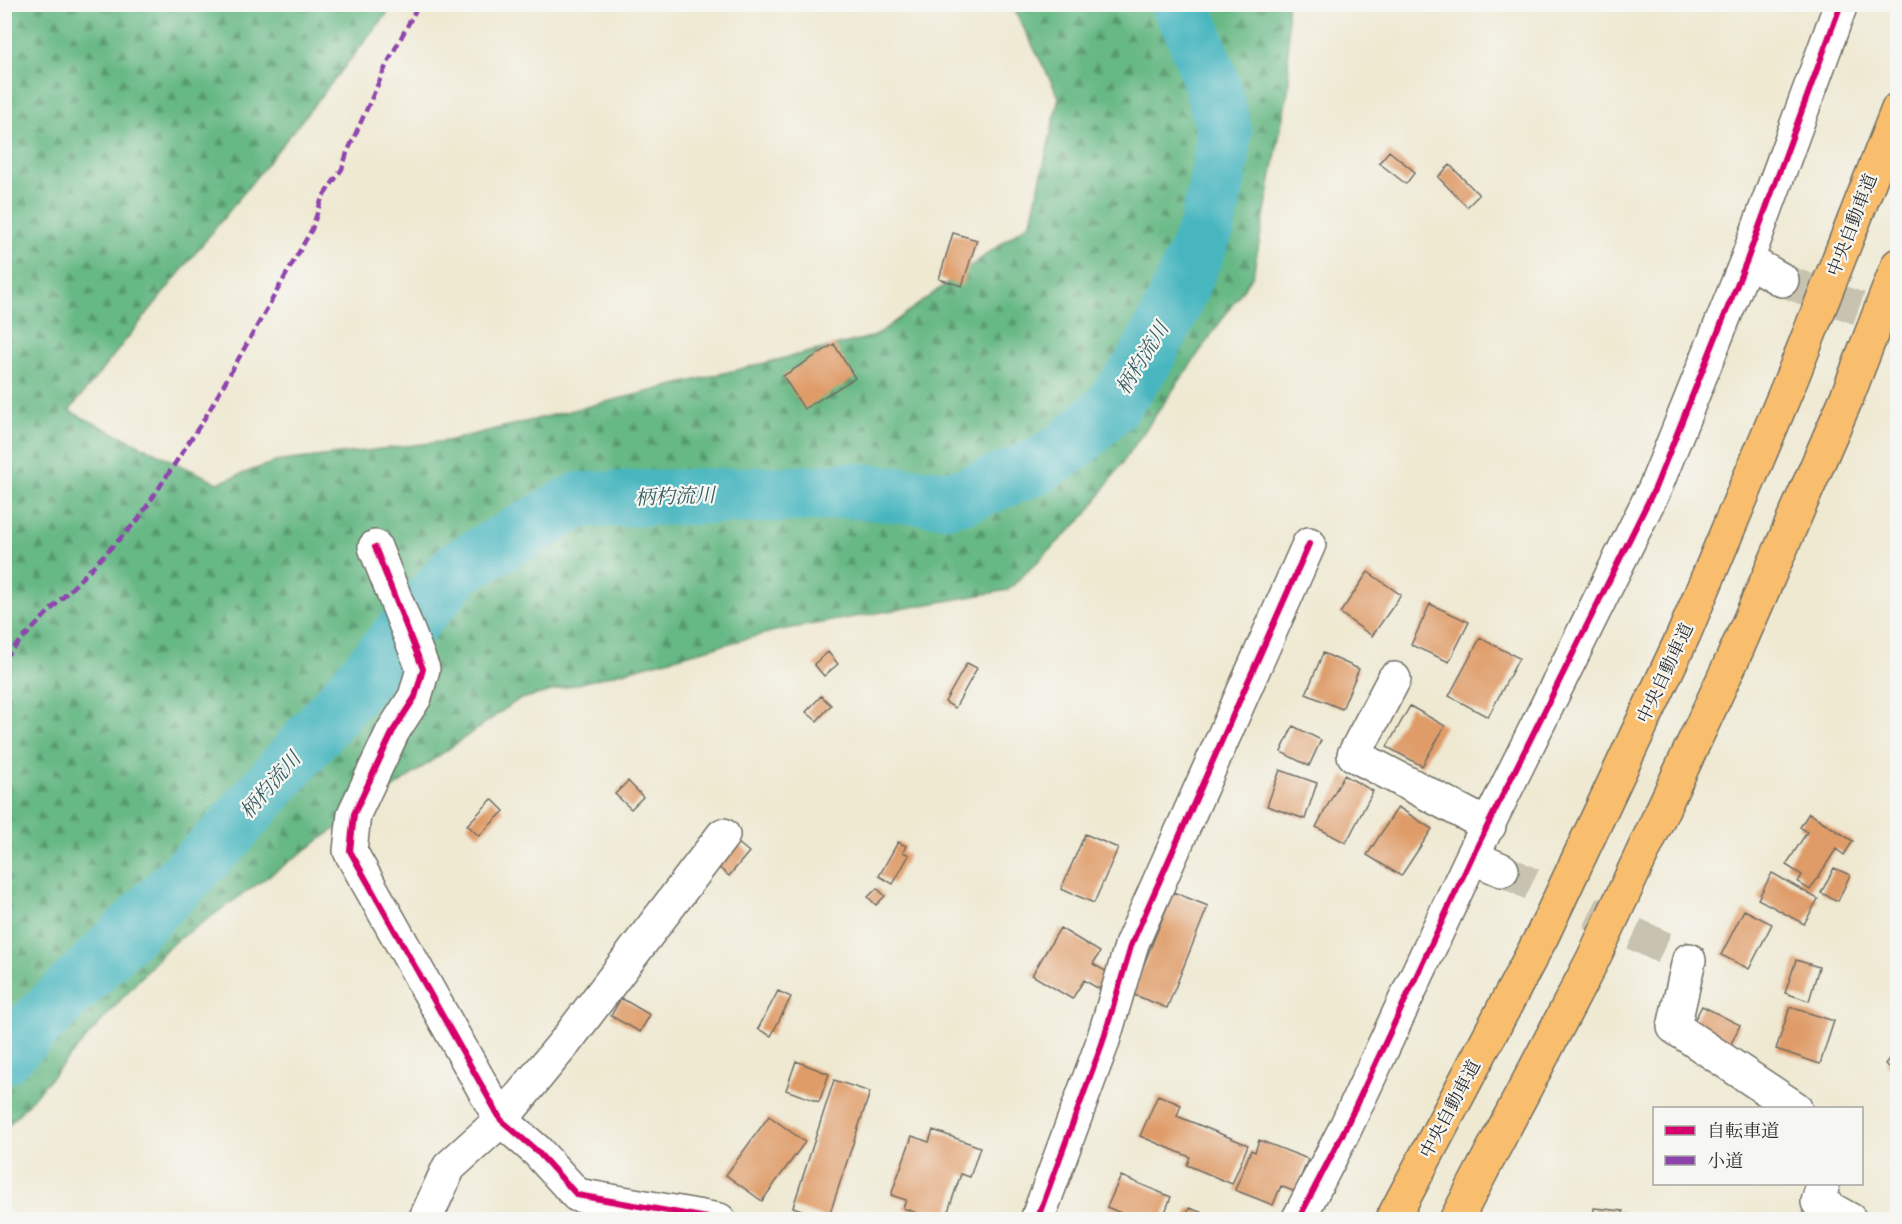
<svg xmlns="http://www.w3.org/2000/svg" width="1902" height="1224" font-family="'Sorts Mill Goudy','Noto Serif JP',serif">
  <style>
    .forest { fill: url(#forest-firs); stroke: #487258; stroke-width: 1.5 }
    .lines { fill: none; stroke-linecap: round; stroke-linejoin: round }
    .river { stroke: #47b6bf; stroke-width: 56 }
    .building { fill: #df9b67 }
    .street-tunnel { stroke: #c8c3b1; stroke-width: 33; stroke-dasharray: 33 16; stroke-linecap: butt }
    .street-casing { stroke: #706e65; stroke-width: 36 }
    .highway-casing { stroke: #706e65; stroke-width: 36 }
    .street { stroke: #fff; stroke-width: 33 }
    .highway { stroke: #f9be6d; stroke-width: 33 }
    .quiet { stroke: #8e44ad; stroke-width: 4.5; stroke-dasharray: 9 4.5; stroke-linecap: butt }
    .cycleway-casing { stroke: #f6f6f2; stroke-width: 10 }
    .cycleway { stroke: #d6006c; stroke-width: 6 }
    .labels { text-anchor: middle; stroke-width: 4.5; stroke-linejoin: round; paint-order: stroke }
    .street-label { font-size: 18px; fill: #2b2b2b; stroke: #f6f6f2 }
    .water-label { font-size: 20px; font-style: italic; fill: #355c5f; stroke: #f6f6f2 }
  </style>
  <defs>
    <pattern id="forest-firs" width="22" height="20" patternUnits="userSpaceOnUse" patternTransform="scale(1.5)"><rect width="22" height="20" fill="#66b884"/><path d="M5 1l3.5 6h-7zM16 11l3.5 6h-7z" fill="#54966c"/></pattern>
  </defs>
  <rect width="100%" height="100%" fill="#f6f6f2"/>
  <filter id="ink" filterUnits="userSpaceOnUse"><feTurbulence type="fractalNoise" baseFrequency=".0167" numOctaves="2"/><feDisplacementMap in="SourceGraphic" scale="12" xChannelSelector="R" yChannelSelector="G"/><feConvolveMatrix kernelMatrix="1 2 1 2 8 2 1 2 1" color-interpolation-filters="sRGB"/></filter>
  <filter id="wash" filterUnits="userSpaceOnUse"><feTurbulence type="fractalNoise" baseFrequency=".008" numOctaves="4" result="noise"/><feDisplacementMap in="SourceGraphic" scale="24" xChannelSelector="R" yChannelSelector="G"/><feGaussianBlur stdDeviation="1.35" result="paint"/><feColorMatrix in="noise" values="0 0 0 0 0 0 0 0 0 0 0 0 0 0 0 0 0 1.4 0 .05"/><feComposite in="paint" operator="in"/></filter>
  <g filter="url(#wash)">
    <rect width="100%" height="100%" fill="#efe9d2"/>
    <!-- forest -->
    <path class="forest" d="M 5,5 L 394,5 L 69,411 L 218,483 L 274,462 L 447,441 L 875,336 L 1031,222 L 1059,97 L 1012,5 L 1287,5 L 1289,85 L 1253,275 L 1086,515 L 1008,590 L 775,631 L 518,700 L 168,947 L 5,1129 Z"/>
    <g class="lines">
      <!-- river -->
      <path class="river" d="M 4,1056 L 229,833 L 458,568 L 579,500 L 821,493 L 845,490 L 950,499 L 966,495 L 1039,466 L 1072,444 L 1111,407 L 1144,362 L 1167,319 L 1207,227 L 1220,168 L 1224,131 L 1212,85 L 1193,31 L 1179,4"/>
    </g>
    <g id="blocks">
      <!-- building -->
      <path class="building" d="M 1389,151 L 1415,172 L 1406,184 L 1379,163 Z
        M 1450,165 L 1479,195 L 1467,207 L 1438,177 Z
        M 953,233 L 977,240 L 962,286 L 939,279 Z
        M 834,344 L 855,378 L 804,409 L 783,376 Z
        M 1368,572 L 1401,595 L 1372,636 L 1340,613 Z
        M 1430,604 L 1469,622 L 1449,662 L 1411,645 Z
        M 1480,638 L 1519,658 L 1488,717 L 1449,696 Z
        M 828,652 L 838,664 L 824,676 L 814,664 Z
        M 1323,653 L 1359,669 L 1342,709 L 1306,694 Z
        M 967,663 L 977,668 L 955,708 L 945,702 Z
        M 821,696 L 831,705 L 817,721 L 806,712 Z
        M 1410,706 L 1445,726 L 1422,766 L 1387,747 Z
        M 1293,726 L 1321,740 L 1309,766 L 1281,752 Z
        M 1280,770 L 1317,783 L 1305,819 L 1267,806 Z
        M 1344,775 L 1373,791 L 1346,843 L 1316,827 Z
        M 628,781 L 643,797 L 631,809 L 615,794 Z
        M 492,799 L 504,811 L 479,836 L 467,825 Z
        M 1398,807 L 1432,829 L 1401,876 L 1367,855 Z
        M 1809,813 L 1853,841 L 1844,855 L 1836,849 L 1810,890 L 1798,882 L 1802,875 L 1786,865 L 1807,832 L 1800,827 Z
        M 1085,834 L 1118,848 L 1094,903 L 1061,889 Z
        M 731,837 L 749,852 L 729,876 L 711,861 Z
        M 898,842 L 906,846 L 903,852 L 909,855 L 893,884 L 879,876 Z
        M 1834,868 L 1850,875 L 1838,901 L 1821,893 Z
        M 1772,873 L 1818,899 L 1804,924 L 1758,899 Z
        M 877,888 L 885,896 L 876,905 L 868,897 Z
        M 1173,892 L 1208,906 L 1167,1008 L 1132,994 Z
        M 1744,910 L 1772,924 L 1749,969 L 1721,955 Z
        M 1060,928 L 1100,952 L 1093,964 L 1109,973 L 1099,989 L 1084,980 L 1072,999 L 1032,975 Z
        M 1796,960 L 1819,967 L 1809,1001 L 1785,993 Z
        M 778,991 L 791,997 L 771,1036 L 758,1029 Z
        M 621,998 L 650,1015 L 640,1032 L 611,1016 Z
        M 1702,1006 L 1740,1025 L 1731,1044 L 1692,1025 Z
        M 1790,1007 L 1834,1021 L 1820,1064 L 1776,1049 Z
        M 1898,1046 L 1898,1073 L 1885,1064 Z
        M 796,1061 L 829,1074 L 819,1102 L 786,1090 Z
        M 834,1080 L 870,1092 L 828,1219 L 793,1207 Z
        M 1158,1095 L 1181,1105 L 1177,1116 L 1248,1145 L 1232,1184 L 1187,1165 L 1190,1157 L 1140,1136 Z
        M 769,1116 L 805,1142 L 762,1201 L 726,1175 Z
        M 933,1130 L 980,1147 L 970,1177 L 961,1174 L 945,1220 L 936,1220 L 903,1208 L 906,1200 L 891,1195 L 912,1136 L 929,1142 Z
        M 1259,1140 L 1308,1159 L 1295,1192 L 1281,1186 L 1273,1205 L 1235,1190 L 1251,1150 L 1255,1152 Z
        M 1121,1176 L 1171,1197 L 1162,1220 L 1137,1220 L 1107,1207 Z
        M 1189,1208 L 1217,1218 L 1216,1220 L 1185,1220 Z
        M 1594,1208 L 1623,1211 L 1623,1220 L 1593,1220 Z"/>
    </g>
  </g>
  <g filter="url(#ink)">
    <use href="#blocks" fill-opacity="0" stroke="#706e65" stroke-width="1.5"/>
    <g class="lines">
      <!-- street-tunnel -->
      <path class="street-tunnel" d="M 1782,280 L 1898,323
        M 1502,870 L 1689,960"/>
      <!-- street casing -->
      <g class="street-casing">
        <path id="street" d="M 1747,260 L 1782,280
          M 375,547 L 423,669 L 415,697 L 393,731 L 354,814 L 350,851 L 501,1120 L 537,1151 L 577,1195 L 719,1220
          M 1394,679 L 1354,755 L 1489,826
          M 1472,857 L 1502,870
          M 1689,960 L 1674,1027 L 1795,1108
          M 1823,1184 L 1818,1202 L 1850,1220
          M 425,1220 L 449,1167 L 501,1120 L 566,1041 L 723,835
          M 1037,1220 L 1102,1044 L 1132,943 L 1309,544
          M 1298,1220 L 1344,1131 L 1472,857 L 1655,488 L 1747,260 L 1841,4"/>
      </g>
      <!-- highway casing -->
      <g class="highway-casing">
        <path id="highway" d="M 1392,1220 L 1543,934 L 1684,634 L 1793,375 L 1898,109
          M 1456,1220 L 1593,959 L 1734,656 L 1847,397 L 1898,265"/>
      </g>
      <!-- street -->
      <use href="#street" class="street"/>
      <!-- highway -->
      <use href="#highway" class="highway"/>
      <!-- quiet -->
      <path class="quiet" d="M 4,658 L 138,520 L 206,416 L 312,229 L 322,198 L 342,169 L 347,153 L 387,64 L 419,4"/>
      <!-- cycleway casing -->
      <g class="cycleway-casing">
        <path id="cycleway" d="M 375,547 L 423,669 L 415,697 L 393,731 L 354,814 L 350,851 L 501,1120 L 537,1151 L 577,1195 L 719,1220
          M 1037,1220 L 1102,1044 L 1132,943 L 1309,544
          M 1298,1220 L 1344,1131 L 1472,857 L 1655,488 L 1747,260 L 1841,4"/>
      </g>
      <!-- cycleway -->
      <use href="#cycleway" class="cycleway"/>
    </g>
  </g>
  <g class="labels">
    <!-- street labels -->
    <g class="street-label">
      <text transform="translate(1852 225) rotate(-69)" y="6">中央自動車道</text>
      <text transform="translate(1665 673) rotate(-65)" y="6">中央自動車道</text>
      <text transform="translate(1450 1109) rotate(-62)" y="6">中央自動車道</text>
    </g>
    <!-- water labels -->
    <g class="water-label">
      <text transform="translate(1142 358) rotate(-58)" y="7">柄杓流川</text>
      <text transform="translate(675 496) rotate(-2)" y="7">柄杓流川</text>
      <text transform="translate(270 785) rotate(-49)" y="7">柄杓流川</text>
    </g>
  </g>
  <!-- margin -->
  <rect width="1902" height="1224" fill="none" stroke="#f6f6f2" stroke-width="24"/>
  <!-- legend -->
  <rect x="1653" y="1107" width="210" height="78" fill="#f6f6f2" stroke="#a5a5a2" stroke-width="1.5"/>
  <rect x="1665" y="1126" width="30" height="9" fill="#d6006c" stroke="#a5a5a2" stroke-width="1.5"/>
  <text x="1707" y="1137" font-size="18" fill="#2b2b2b">自転車道</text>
  <rect x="1665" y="1156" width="30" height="9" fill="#8e44ad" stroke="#a5a5a2" stroke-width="1.5"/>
  <text x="1707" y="1167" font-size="18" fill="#2b2b2b">小道</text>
</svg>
